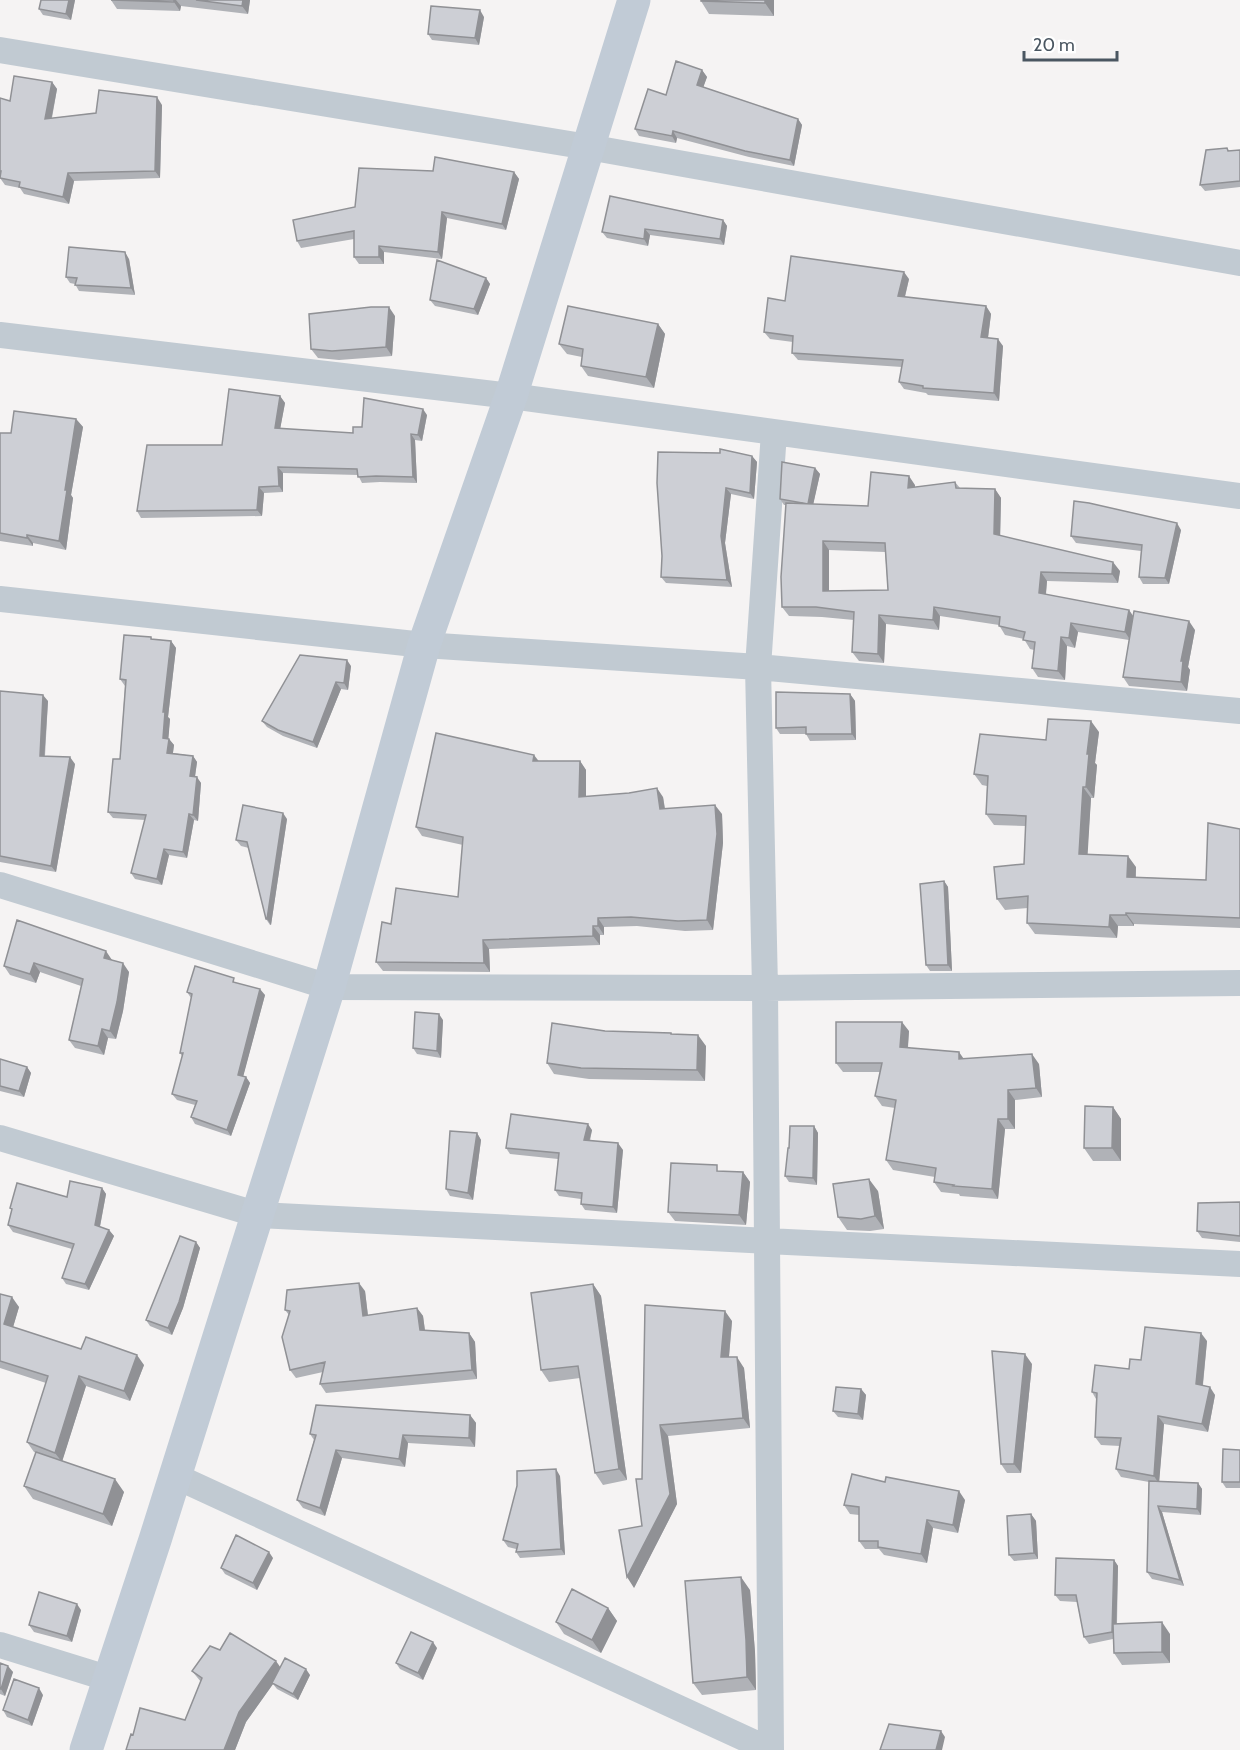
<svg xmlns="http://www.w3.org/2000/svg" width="1240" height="1750" font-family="Cabin,sans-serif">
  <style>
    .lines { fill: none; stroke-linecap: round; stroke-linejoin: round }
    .street { stroke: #c1cad2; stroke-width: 26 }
    .secondary { stroke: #c1cbd6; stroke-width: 33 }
    .wall { fill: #b0b2b7; fill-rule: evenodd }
    .shaded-wall { fill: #909195 }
    .building { fill: #cdcfd5; stroke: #909195; stroke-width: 1.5; fill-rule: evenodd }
  </style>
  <rect width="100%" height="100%" fill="#f5f3f3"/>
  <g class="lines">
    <!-- street -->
    <path class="street" d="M 0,50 L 588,147 L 1240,263
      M 0,335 L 511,396 L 1240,496
      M 0,599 L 424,645 L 758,667 L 1240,711
      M 0,885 L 329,987 L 765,988 L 1240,983
      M 0,1138 L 259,1215 L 767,1241 L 1240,1264
      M 175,1476 L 770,1750
      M 0,1645 L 110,1679
      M 771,1750 L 765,988 L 758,667 L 774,432"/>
    <!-- secondary -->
    <path class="secondary" d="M 86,1750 L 155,1540 L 329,987 L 424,645 L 511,396 L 634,0"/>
  </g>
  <!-- wall -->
  <path class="wall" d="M 41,0 L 75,0 L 71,20 L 43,15 L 39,9 Z
    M 111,0 L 250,0 L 248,14 L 181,6 L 180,11 L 117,9 Z
    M 774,0 L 774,16 L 709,14 L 701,1 Z
    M 484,17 L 479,45 L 432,40 L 428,34 Z
    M 702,70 L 707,77 L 703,87 L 798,119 L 802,125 L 794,166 L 749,157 L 677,138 L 676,143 L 639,136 L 635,129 L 666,95 Z
    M 52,82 L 57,89 L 52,118 L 162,105 L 160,178 L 74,181 L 69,204 L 24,194 L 20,188 L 5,185 L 0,178 L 0,98 L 10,101 Z
    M 1227,148 L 1229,151 L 1240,150 L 1240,187 L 1205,191 L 1200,185 Z
    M 433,171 L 514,172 L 519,179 L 506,230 L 447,218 L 442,259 L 384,252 L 384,264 L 359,264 L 354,257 L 354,239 L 301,248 L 297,241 L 355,207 Z
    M 723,220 L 727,226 L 724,245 L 650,235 L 648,246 L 607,238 L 602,232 Z
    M 129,259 L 135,295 L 79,291 L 75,284 L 70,283 L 66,277 Z
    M 486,278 L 490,284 L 478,315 L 435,306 L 430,300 Z
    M 909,279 L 905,297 L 986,306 L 991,314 L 988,338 L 1003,346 L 999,401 L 928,395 L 926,393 L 904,389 L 899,382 L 902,367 L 798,360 L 792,353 L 793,342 L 770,339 L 764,332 L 785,301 Z
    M 395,316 L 392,356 L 339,360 L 318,358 L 311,349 Z
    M 658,324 L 665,334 L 654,388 L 588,376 L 581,366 L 582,357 L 567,354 L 559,344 Z
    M 280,396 L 285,403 L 280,429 L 353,433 L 362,427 L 427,415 L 422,441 L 415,440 L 417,483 L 380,482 L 362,483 L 358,475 L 283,473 L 283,492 L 264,493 L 262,516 L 141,518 L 137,511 L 222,445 Z
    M 76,419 L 83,427 L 71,495 L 73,498 L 66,550 L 33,543 L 33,546 L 0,541 L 0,433 L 11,433 Z
    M 752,456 L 757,462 L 754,499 L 731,494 L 725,543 L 732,587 L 666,583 L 661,577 L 662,556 Z
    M 815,468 L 820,474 L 813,504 L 868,506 L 915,485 L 915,487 L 955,482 L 960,488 L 995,489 L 1001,498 L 1000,536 L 1120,571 L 1118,583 L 1047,581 L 1046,595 L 1129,610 L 1133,616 L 1195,630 L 1188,667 L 1190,670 L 1187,691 L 1129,686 L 1123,677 L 1129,640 L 1078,632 L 1075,648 L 1067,646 L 1065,680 L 1038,677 L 1032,668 L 1034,650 L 1030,649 L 1024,639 L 1005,635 L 999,625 L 940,616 L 939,630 L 886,624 L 884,663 L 859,661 L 852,652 L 854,620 L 822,617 L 789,616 L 782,607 L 786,505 L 784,505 L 780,499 ZM 829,550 L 885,552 L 888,590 L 829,591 Z
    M 1181,530 L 1169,584 L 1143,584 L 1139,577 L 1141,551 L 1076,543 L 1071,536 Z
    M 151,637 L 152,639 L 171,641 L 176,648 L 168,717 L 170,719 L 168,738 L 169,739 L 174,745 L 173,753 L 193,756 L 197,762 L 195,777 L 201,783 L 198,821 L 194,820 L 187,858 L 169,855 L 162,885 L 135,879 L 131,873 L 145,820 L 113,818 L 108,812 L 120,759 L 125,686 L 120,679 Z
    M 351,666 L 348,690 L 341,689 L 317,748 L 283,736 L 267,727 L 262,721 Z
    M 0,691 L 48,701 L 45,756 L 75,764 L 56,872 L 0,862 Z
    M 850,694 L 855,701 L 856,740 L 810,741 L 806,734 L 780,734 L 776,728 Z
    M 1099,732 L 1095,763 L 1097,765 L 1094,798 L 1091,798 L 1087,854 L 1136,867 L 1136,877 L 1206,880 L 1240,829 L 1240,928 L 1134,924 L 1134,926 L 1118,926 L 1117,938 L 1035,934 L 1027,923 L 1028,908 L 1005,910 L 997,899 L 1024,864 L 1026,826 L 994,825 L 986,814 L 987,786 L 982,785 L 974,774 L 1046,740 Z
    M 538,761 L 580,761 L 586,770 L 586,796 L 663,797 L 665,808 L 722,814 L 723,843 L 713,930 L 685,931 L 637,926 L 604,927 L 604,935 L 600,935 L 600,945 L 489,949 L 490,972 L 383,971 L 376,962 L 391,924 L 458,897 L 463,845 L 422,836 L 416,827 Z
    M 287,819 L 271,925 L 270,925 L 266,919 L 249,848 L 241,846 L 236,840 Z
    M 944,881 L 948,887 L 952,971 L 930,971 L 926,965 Z
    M 17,920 L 112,960 L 112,961 L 129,972 L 123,1011 L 116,1039 L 108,1038 L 104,1055 L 75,1048 L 69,1040 L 81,986 L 40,972 L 36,983 L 10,975 L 4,966 Z
    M 238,984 L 265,995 L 243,1076 L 246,1077 L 250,1083 L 231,1136 L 195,1124 L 191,1117 L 195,1105 L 177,1100 L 172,1094 L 182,1056 L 180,1053 L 191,998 L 187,992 Z
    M 443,1020 L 441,1058 L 417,1054 L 413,1048 Z
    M 605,1031 L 671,1033 L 672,1034 L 706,1046 L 705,1081 L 589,1079 L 554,1074 L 547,1063 Z
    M 909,1031 L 908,1048 L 964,1059 L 1039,1064 L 1042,1097 L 1015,1100 L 1015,1129 L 1005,1129 L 998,1199 L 960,1196 L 959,1194 L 941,1192 L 934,1182 L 935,1177 L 893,1170 L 886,1160 L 895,1108 L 882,1106 L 875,1096 L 880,1072 L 843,1072 L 836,1063 Z
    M 0,1059 L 27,1067 L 31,1073 L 24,1097 L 0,1091 Z
    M 1113,1107 L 1121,1119 L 1121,1161 L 1093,1161 L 1084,1148 Z
    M 814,1126 L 818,1133 L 817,1185 L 789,1182 L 785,1176 L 789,1148 Z
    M 592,1130 L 590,1141 L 623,1150 L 617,1213 L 585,1210 L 581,1204 L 581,1199 L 559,1196 L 555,1190 L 558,1159 L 510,1154 L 506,1148 Z
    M 477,1133 L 481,1140 L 473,1200 L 450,1196 L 446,1189 Z
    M 721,1171 L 743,1172 L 750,1182 L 746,1225 L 675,1221 L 668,1212 Z
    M 102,1188 L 106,1194 L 100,1227 L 109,1230 L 114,1236 L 89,1290 L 66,1284 L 62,1278 L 72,1249 L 13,1232 L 8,1225 L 12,1210 L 10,1208 L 67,1197 Z
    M 878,1191 L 884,1229 L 870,1231 L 847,1230 L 838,1217 Z
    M 1240,1202 L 1240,1242 L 1202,1238 L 1197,1231 Z
    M 196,1242 L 200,1248 L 183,1308 L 172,1335 L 150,1326 L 146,1320 Z
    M 593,1284 L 601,1296 L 627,1480 L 603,1485 L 595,1473 L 580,1378 L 549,1382 L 541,1370 Z
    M 365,1291 L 368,1315 L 417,1308 L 423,1316 L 425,1330 L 469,1333 L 475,1342 L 477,1379 L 326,1393 L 320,1384 L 323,1372 L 296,1378 L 290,1370 L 289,1315 L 285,1310 Z
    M 0,1294 L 19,1307 L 13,1327 L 81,1349 L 144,1365 L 130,1401 L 86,1386 L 62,1461 L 124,1492 L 112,1526 L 33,1499 L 24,1486 L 36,1453 L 34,1452 L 27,1442 L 46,1383 L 0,1368 Z
    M 645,1305 L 732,1321 L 729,1357 L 744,1368 L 750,1428 L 668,1436 L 677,1504 L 634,1588 L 642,1526 L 642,1479 Z
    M 1207,1341 L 1203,1385 L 1215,1395 L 1208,1432 L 1164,1424 L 1159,1481 L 1198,1483 L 1202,1489 L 1201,1515 L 1162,1512 L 1184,1586 L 1152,1579 L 1147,1572 L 1149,1482 L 1121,1477 L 1116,1469 L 1120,1446 L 1101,1445 L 1095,1437 L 1096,1399 L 1092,1392 L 1141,1360 Z
    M 1032,1364 L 1021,1473 L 1007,1473 L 1001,1464 Z
    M 861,1389 L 866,1395 L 863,1420 L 838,1417 L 833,1411 Z
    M 470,1415 L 476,1423 L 475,1447 L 408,1443 L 405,1467 L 342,1458 L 325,1516 L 303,1508 L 297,1500 L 314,1440 L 310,1434 Z
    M 1240,1450 L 1240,1488 L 1226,1488 L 1222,1482 Z
    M 560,1476 L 565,1555 L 520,1558 L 516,1552 L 516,1549 L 508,1547 L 503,1540 Z
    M 885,1482 L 965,1500 L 958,1533 L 933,1528 L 927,1563 L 884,1555 L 879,1549 L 865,1549 L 859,1541 L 859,1515 L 850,1514 L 844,1505 Z
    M 1031,1514 L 1036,1521 L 1038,1559 L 1014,1561 L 1009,1555 Z
    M 273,1558 L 257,1590 L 225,1574 L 221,1568 Z
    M 1114,1560 L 1118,1566 L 1117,1624 L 1170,1634 L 1170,1663 L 1122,1665 L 1114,1653 L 1113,1639 L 1089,1644 L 1084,1637 L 1077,1602 L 1060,1601 L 1055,1595 Z
    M 750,1590 L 755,1652 L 756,1690 L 702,1695 L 693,1683 Z
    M 608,1608 L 617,1621 L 601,1653 L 564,1634 L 556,1622 Z
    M 81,1610 L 72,1642 L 34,1632 L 29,1625 Z
    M 437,1648 L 423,1680 L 400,1669 L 396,1663 Z
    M 220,1650 L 280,1668 L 310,1675 L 298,1700 L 277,1689 L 273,1684 L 246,1722 L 235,1750 L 126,1750 L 133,1735 L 185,1720 L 201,1682 L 192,1671 Z
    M 0,1663 L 13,1672 L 5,1696 L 0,1694 Z
    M 43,1695 L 32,1726 L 7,1717 L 3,1710 Z"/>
  <!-- shaded-wall -->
  <path class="shaded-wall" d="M 69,0 L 75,0 L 71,20 L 66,14 Z
    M 174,0 L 176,0 L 181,6 L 180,11 L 174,2 Z
    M 243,0 L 250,0 L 248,14 L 242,6 Z
    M 765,0 L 774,0 L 774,16 L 765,3 Z
    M 480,10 L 484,17 L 479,45 L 475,38 Z
    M 702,70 L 707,77 L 702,91 L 697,85 Z
    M 52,82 L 57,89 L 50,126 L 45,119 Z
    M 157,97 L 162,105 L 160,178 L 155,171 Z
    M 798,119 L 802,125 L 794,166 L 790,160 Z
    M 673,131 L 677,138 L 676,143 L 672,136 Z
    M 514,172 L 519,179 L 506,230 L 502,224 Z
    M 68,173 L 74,181 L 69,204 L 63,197 Z
    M 442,212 L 447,218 L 442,259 L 438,252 Z
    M 723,220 L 727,226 L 724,245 L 720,239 Z
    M 645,229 L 650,235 L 648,246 L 644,239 Z
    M 379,246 L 384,252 L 384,264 L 379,257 Z
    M 125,252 L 129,259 L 135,295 L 131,288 Z
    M 904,272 L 909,279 L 903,304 L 898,296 Z
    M 486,278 L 490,284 L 478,315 L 474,309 Z
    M 986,306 L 991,314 L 987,345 L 981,337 Z
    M 389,307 L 395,316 L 392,356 L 386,347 Z
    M 658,324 L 665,334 L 654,388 L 646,377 Z
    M 998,339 L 1003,346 L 999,401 L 994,393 Z
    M 280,396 L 285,403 L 279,435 L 275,428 Z
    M 423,409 L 427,415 L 422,441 L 418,435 Z
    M 76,419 L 83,427 L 71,495 L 73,498 L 66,550 L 59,541 L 65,490 Z
    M 411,434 L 415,440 L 417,483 L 413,477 Z
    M 752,456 L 757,462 L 754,499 L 750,493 Z
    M 278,467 L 283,473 L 283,492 L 279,486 Z
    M 815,468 L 820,474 L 812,510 L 808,504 Z
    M 909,476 L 915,485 L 914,498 L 908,488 Z
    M 259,487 L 264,493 L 262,516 L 257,510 Z
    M 726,488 L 731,494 L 725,543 L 732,587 L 727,580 L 721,536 Z
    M 995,489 L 1001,498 L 1000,543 L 994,534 Z
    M 1177,523 L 1181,530 L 1169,584 L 1165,578 Z
    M 27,535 L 33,543 L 33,546 L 27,538 Z
    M 823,541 L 829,550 L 829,600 L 823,591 Z
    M 1113,562 L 1120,571 L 1118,583 L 1112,574 Z
    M 1041,572 L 1047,581 L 1045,602 L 1039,593 Z
    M 934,607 L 940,616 L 939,630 L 933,620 Z
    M 1129,610 L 1135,619 L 1131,641 L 1125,632 Z
    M 879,615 L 886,624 L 884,663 L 878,654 Z
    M 1189,621 L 1195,630 L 1188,667 L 1190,670 L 1187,691 L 1181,682 L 1181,661 Z
    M 1071,623 L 1078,632 L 1075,648 L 1069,638 Z
    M 1061,637 L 1067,646 L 1065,680 L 1058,671 Z
    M 171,641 L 176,648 L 168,717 L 170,719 L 168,744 L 163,738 L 163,712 Z
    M 347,660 L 351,666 L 348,690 L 344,683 Z
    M 336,682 L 341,689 L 317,748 L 313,742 Z
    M 850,694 L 855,701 L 856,740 L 852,734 Z
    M 43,695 L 48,701 L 44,762 L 40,756 Z
    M 1091,721 L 1099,732 L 1095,763 L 1097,765 L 1094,798 L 1086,787 L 1087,754 Z
    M 169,739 L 174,745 L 172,759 L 167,753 Z
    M 534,755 L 541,764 L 533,761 Z
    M 193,756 L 197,762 L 194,783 L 190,776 Z
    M 70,757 L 75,764 L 56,872 L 51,866 Z
    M 580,761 L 586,770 L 586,806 L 579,797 Z
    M 197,777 L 201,783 L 198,821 L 193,815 Z
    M 1083,787 L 1091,798 L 1087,865 L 1079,854 Z
    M 657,788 L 663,797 L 666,818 L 660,809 Z
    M 715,805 L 722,814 L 723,843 L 713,930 L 707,920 Z
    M 283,813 L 287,819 L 271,925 L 267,919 Z
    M 189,814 L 194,820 L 187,858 L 183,852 Z
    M 164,849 L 169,855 L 162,885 L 157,879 Z
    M 1128,856 L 1136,867 L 1135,888 L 1127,877 Z
    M 944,881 L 948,887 L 952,971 L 948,965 Z
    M 1126,913 L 1134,924 L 1134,926 L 1126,915 Z
    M 1110,915 L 1118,926 L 1117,938 L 1109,927 Z
    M 598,918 L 604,927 L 604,935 L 598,926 Z
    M 593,926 L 600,935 L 600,945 L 593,936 Z
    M 483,940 L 489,949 L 490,972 L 484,963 Z
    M 106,951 L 112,960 L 110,967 L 104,958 Z
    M 34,963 L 40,972 L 36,983 L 30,974 Z
    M 123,963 L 129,972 L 123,1011 L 116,1039 L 110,1031 Z
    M 260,989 L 265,995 L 242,1081 L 238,1075 Z
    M 439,1014 L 443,1020 L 441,1058 L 437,1051 Z
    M 902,1022 L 909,1031 L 907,1057 L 900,1047 Z
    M 102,1029 L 108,1038 L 104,1055 L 98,1046 Z
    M 698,1035 L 706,1046 L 705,1081 L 697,1070 Z
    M 959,1052 L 966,1062 L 959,1059 Z
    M 1032,1054 L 1039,1064 L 1042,1097 L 1036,1088 Z
    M 27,1067 L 31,1073 L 24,1097 L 19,1091 Z
    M 246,1077 L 250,1083 L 231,1136 L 227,1130 Z
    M 1008,1090 L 1015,1100 L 1015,1129 L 1008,1119 Z
    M 1113,1107 L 1121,1119 L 1121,1161 L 1112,1148 Z
    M 998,1119 L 1005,1129 L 998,1199 L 992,1189 Z
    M 588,1124 L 592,1130 L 588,1146 L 584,1140 Z
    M 814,1126 L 818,1133 L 817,1185 L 813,1178 Z
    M 477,1133 L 481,1140 L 473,1200 L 468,1193 Z
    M 618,1143 L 623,1150 L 617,1213 L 613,1207 Z
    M 743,1172 L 750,1182 L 746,1225 L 739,1215 Z
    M 869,1179 L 878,1191 L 884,1229 L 875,1216 Z
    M 102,1188 L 106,1194 L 99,1231 L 95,1225 Z
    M 109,1230 L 114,1236 L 89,1290 L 85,1284 Z
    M 196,1242 L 200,1248 L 183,1308 L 172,1335 L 168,1328 Z
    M 359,1283 L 365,1291 L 369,1325 L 363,1316 Z
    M 593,1284 L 601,1296 L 627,1480 L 619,1469 Z
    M 12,1297 L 19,1307 L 11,1334 L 4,1324 Z
    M 417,1308 L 423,1316 L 426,1339 L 420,1330 Z
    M 725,1311 L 732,1321 L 728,1367 L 721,1357 Z
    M 469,1333 L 475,1342 L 477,1379 L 472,1370 Z
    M 1201,1333 L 1207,1341 L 1202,1392 L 1196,1384 Z
    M 1025,1354 L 1032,1364 L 1021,1473 L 1014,1464 Z
    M 137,1355 L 144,1365 L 130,1401 L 124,1391 Z
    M 737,1357 L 744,1368 L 750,1428 L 743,1418 Z
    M 79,1376 L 86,1386 L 62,1462 L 55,1453 Z
    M 1210,1387 L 1215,1395 L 1208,1432 L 1202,1424 Z
    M 861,1389 L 866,1395 L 863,1420 L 858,1414 Z
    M 470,1415 L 476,1423 L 475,1447 L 469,1438 Z
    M 1158,1416 L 1164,1424 L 1159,1484 L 1154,1476 Z
    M 660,1425 L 668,1436 L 677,1504 L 634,1588 L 627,1577 L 670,1494 Z
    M 403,1435 L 408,1443 L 405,1467 L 399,1459 Z
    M 336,1450 L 342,1458 L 325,1516 L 320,1508 Z
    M 556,1469 L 560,1476 L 565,1555 L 561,1549 Z
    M 115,1479 L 124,1492 L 112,1526 L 103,1514 Z
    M 1198,1483 L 1202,1489 L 1201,1515 L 1197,1509 Z
    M 959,1491 L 965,1500 L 958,1533 L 953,1525 Z
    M 1158,1506 L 1162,1512 L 1184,1586 L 1180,1580 Z
    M 1031,1514 L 1036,1521 L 1038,1559 L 1034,1553 Z
    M 927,1520 L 933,1528 L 927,1563 L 921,1554 Z
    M 269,1552 L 273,1558 L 257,1590 L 253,1583 Z
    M 1114,1560 L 1118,1566 L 1116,1639 L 1112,1632 Z
    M 741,1577 L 750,1590 L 755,1652 L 756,1690 L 747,1677 Z
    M 77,1604 L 81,1610 L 72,1642 L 67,1636 Z
    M 608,1608 L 617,1621 L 601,1653 L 592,1640 Z
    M 1162,1622 L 1170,1634 L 1170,1663 L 1162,1652 Z
    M 433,1642 L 437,1648 L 423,1680 L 418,1673 Z
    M 276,1661 L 283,1671 L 272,1683 L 273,1684 L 246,1722 L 235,1750 L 224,1750 L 239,1712 Z
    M 8,1666 L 13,1672 L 5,1696 L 1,1689 Z
    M 306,1669 L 310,1675 L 298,1700 L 293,1694 Z
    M 39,1688 L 43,1695 L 32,1726 L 28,1720 Z
    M 941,1731 L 945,1737 L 942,1750 L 936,1750 Z"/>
  <!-- building -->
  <path class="building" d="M 41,0 L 69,0 L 66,14 L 39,9 Z
    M 111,0 L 174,0 L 174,2 Z
    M 196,0 L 243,0 L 242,6 Z
    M 701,0 L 765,0 L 765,3 L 701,1 Z
    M 431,6 L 480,10 L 475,38 L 428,34 Z
    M 676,61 L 702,70 L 697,85 L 798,119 L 790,160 L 745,151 L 673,131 L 672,136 L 635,129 L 648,89 L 666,95 Z
    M 14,76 L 52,82 L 45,119 L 96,113 L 99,90 L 157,97 L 155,171 L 68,173 L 63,197 L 19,187 L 20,182 L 0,178 L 1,171 L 0,171 L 0,98 L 10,101 Z
    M 1227,148 L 1228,151 L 1240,150 L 1240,181 L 1200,185 L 1206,150 Z
    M 435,157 L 514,172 L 502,224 L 442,212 L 438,252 L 379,246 L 379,257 L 354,257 L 354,231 L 297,241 L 293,220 L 355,207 L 359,168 L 433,171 Z
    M 610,196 L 723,220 L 720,239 L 645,229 L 644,239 L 602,232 Z
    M 69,247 L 125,252 L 131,288 L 75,285 L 77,278 L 66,277 Z
    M 791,256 L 904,272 L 898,296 L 986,306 L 981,337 L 998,339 L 994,393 L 923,388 L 923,386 L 899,382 L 903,360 L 792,353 L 793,336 L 764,332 L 768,298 L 785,301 Z
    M 437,260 L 486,278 L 474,309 L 430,300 Z
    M 568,306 L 658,324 L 646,377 L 581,366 L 583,349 L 559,344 Z
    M 371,307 L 389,307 L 386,347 L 332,351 L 311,349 L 309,314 Z
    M 229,389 L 280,396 L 275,428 L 353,433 L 353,427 L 362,427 L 364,398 L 423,409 L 418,435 L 411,434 L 413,477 L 376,476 L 358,477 L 357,469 L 278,467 L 279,486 L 259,487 L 257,510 L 137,511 L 147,445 L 222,445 Z
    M 14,411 L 76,419 L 65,490 L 67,490 L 59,541 L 27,535 L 27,538 L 0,533 L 0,433 L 11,433 Z
    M 720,449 L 752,456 L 750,493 L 726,488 L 721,536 L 727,580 L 661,577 L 662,556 L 657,483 L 658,452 L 720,453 Z
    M 782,462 L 815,468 L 808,504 L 780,499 Z
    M 871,472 L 909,476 L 908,488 L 955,482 L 956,488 L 995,489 L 994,534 L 1113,562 L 1112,574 L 1041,572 L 1039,593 L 1129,610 L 1125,632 L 1071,623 L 1069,638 L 1061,637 L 1058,671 L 1032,668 L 1035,642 L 1023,640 L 1025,632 L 999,626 L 1000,617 L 934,607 L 933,620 L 879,615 L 878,654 L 852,652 L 854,612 L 816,607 L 782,607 L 781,577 L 786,503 L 868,506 ZM 823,541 L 885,543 L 888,590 L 823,591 Z
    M 1074,501 L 1089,503 L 1177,523 L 1165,578 L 1139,577 L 1142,545 L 1071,536 Z
    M 1134,611 L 1189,621 L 1181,661 L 1183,661 L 1181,682 L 1123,677 Z
    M 124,635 L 151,637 L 151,639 L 171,641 L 163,712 L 165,712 L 163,738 L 169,739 L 167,753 L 193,756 L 190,776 L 197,777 L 193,815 L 189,814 L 183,852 L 164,849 L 157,879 L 131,873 L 146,815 L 108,812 L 113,759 L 120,759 L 126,680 L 120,679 Z
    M 300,655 L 347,660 L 344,683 L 336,682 L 313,742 L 278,730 L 262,721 Z
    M 0,691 L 43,695 L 40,756 L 70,757 L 51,866 L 0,856 Z
    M 776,692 L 850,694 L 852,734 L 806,734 L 806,727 L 776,728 Z
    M 1048,719 L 1091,721 L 1087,754 L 1089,754 L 1086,787 L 1083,787 L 1079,854 L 1128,856 L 1127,877 L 1206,880 L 1208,823 L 1240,829 L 1240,918 L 1126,913 L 1126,915 L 1110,915 L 1109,927 L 1027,923 L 1028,896 L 997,899 L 994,867 L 1024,864 L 1026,816 L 986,814 L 988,776 L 974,774 L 980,734 L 1046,740 Z
    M 436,733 L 534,755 L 533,761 L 580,761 L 579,797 L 629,793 L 657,788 L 660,809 L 715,805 L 717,834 L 707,920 L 678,921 L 631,917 L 598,918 L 598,926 L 593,926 L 593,936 L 483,940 L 484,963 L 376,962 L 382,922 L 391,924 L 396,888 L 458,897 L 463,837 L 416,827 Z
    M 243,805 L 283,813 L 267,919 L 266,919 L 247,842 L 236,840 Z
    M 944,881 L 948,965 L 926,965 L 920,884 Z
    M 17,920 L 106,951 L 104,958 L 123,963 L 117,1002 L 110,1031 L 102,1029 L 98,1046 L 69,1040 L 83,979 L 34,963 L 30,974 L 4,966 Z
    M 195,966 L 234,978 L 233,982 L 260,989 L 238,1075 L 246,1077 L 227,1130 L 191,1117 L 197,1101 L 172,1094 L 183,1053 L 180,1053 L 192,994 L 187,992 Z
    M 415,1012 L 439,1014 L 437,1051 L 413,1048 Z
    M 836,1022 L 902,1022 L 900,1047 L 959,1052 L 959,1059 L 1032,1054 L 1036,1088 L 1008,1090 L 1008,1119 L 998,1119 L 992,1189 L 953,1186 L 954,1185 L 934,1182 L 936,1168 L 886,1160 L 896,1100 L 875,1096 L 882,1063 L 836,1063 Z
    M 552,1023 L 605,1031 L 671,1033 L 671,1034 L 698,1035 L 697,1070 L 581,1068 L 547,1063 Z
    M 0,1059 L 27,1067 L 19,1091 L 0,1086 Z
    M 1085,1106 L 1113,1107 L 1112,1148 L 1084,1148 Z
    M 511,1114 L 588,1124 L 584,1140 L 618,1143 L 613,1207 L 581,1204 L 582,1193 L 555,1190 L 559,1153 L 506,1148 Z
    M 790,1126 L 814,1126 L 813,1178 L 785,1176 L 788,1148 L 789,1148 Z
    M 450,1131 L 477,1133 L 468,1193 L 446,1189 Z
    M 671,1163 L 717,1165 L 717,1171 L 743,1172 L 739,1215 L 668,1212 Z
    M 869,1179 L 875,1216 L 861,1219 L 838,1217 L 833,1184 Z
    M 70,1181 L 102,1188 L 95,1225 L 109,1230 L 85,1284 L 62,1278 L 74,1244 L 8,1225 L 12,1209 L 10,1208 L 17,1183 L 67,1197 Z
    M 1240,1202 L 1240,1236 L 1197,1231 L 1198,1203 Z
    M 180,1236 L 196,1242 L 179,1302 L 168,1328 L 146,1320 Z
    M 359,1283 L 363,1316 L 417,1308 L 420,1330 L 469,1333 L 472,1370 L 320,1384 L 325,1362 L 290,1370 L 282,1337 L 290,1311 L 285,1310 L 287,1290 Z
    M 593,1284 L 619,1469 L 595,1473 L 578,1366 L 541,1370 L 531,1293 Z
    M 0,1294 L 12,1297 L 4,1324 L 81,1349 L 86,1337 L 137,1355 L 124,1391 L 79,1376 L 55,1453 L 27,1442 L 48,1376 L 0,1361 Z
    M 645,1305 L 725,1311 L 721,1357 L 737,1357 L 743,1418 L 660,1425 L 670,1494 L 627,1577 L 619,1530 L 642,1526 L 636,1479 L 642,1479 Z
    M 1145,1327 L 1201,1333 L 1196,1384 L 1210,1387 L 1202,1424 L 1158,1416 L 1154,1476 L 1116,1469 L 1121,1438 L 1095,1437 L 1097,1393 L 1092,1392 L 1095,1365 L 1129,1369 L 1130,1359 L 1141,1360 Z
    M 992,1351 L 1025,1354 L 1014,1464 L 1001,1464 Z
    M 836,1387 L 861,1389 L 858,1414 L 833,1411 Z
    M 316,1405 L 470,1415 L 469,1438 L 403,1435 L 399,1459 L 336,1450 L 320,1508 L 297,1500 L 316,1435 L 310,1434 Z
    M 1223,1449 L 1240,1450 L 1240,1482 L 1222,1482 Z
    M 36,1452 L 115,1479 L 103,1514 L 24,1486 Z
    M 556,1469 L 561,1549 L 516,1552 L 518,1544 L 503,1540 L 517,1486 L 517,1471 Z
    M 852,1474 L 885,1482 L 886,1477 L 959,1491 L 953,1525 L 927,1520 L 921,1554 L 878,1547 L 878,1541 L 859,1541 L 859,1507 L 844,1505 Z
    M 1149,1481 L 1198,1483 L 1197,1509 L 1158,1506 L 1180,1580 L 1147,1572 Z
    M 1031,1514 L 1034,1553 L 1009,1555 L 1007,1516 Z
    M 236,1535 L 269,1552 L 253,1583 L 221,1568 Z
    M 1056,1558 L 1114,1560 L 1112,1632 L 1084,1637 L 1076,1595 L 1055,1595 Z
    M 741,1577 L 746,1640 L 747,1677 L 693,1683 L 685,1581 Z
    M 572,1589 L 608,1608 L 592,1640 L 556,1622 Z
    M 39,1592 L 77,1604 L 67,1636 L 29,1625 Z
    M 1162,1622 L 1162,1652 L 1114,1653 L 1113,1624 Z
    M 411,1632 L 433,1642 L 418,1673 L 396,1663 Z
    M 230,1633 L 276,1661 L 239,1712 L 224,1750 L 126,1750 L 131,1734 L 133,1735 L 140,1708 L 185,1720 L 202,1678 L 192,1671 L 210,1646 L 220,1650 Z
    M 285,1658 L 306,1669 L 293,1694 L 272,1683 Z
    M 0,1663 L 8,1666 L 1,1689 L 0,1689 Z
    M 14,1679 L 39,1688 L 28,1720 L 3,1710 Z
    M 889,1724 L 941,1731 L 936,1750 L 880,1750 Z"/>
  <!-- scale -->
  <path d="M1024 51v9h93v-9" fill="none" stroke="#4a5661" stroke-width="3"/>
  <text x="1033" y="51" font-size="18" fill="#4a5661" stroke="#ffffff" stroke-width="4.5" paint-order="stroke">20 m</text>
</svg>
